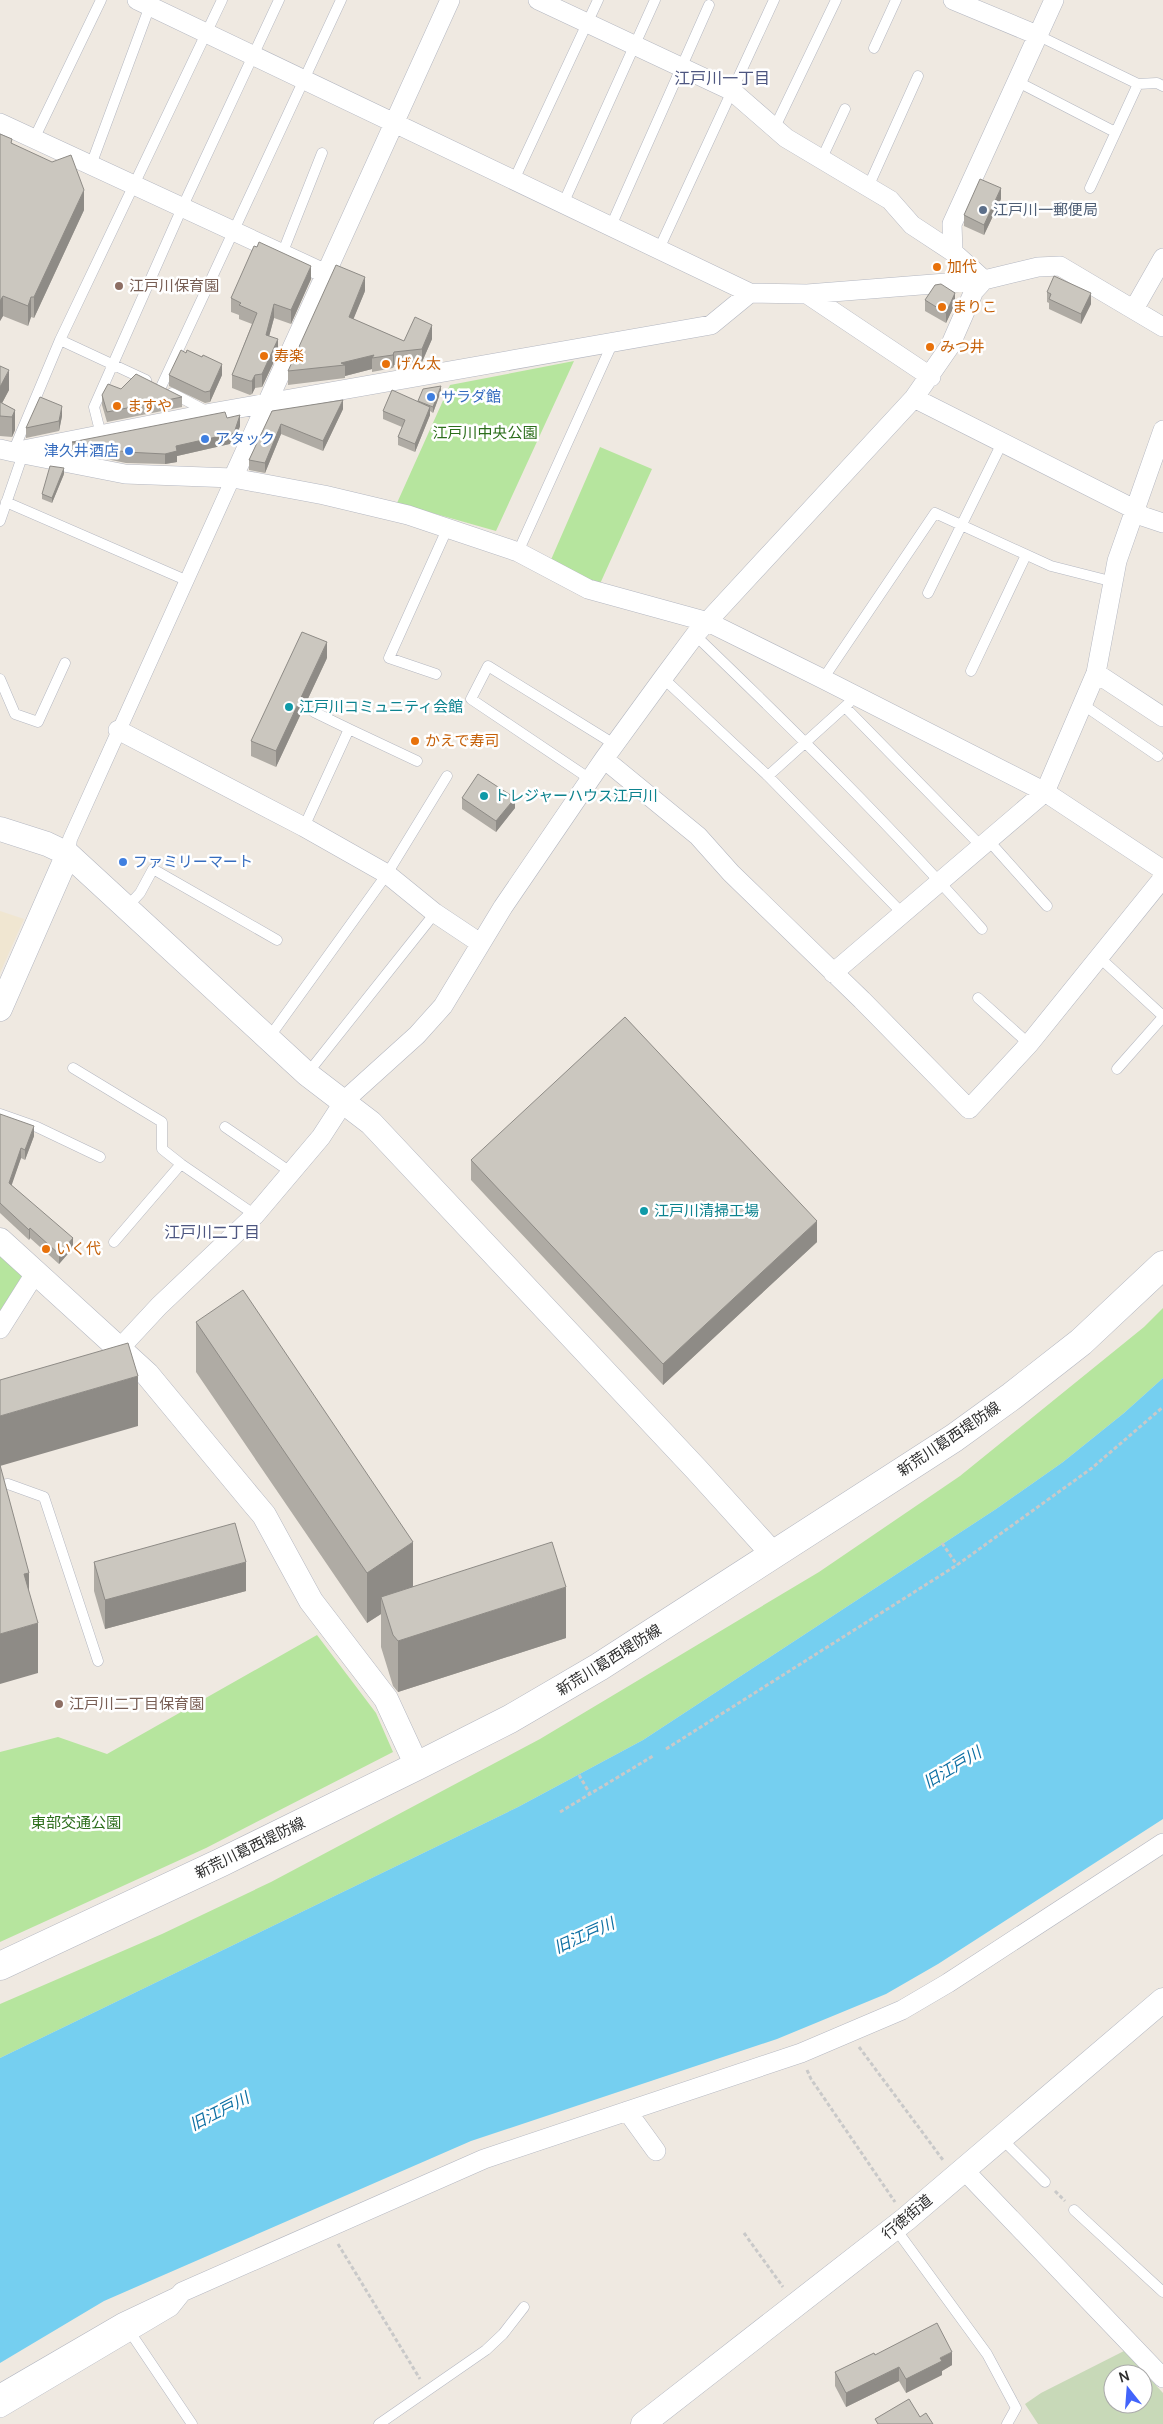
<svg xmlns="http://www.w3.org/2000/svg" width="1163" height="2424" font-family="Manrope,'Noto Sans JP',sans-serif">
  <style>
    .education { fill: #f0e6d1 }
    .green { fill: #b6e59e }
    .cemetery { fill: #c8d9b8; fill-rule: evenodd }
    .water { fill: #75cff0 }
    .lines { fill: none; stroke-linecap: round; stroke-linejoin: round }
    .service-casing { stroke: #b4b7c1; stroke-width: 11 }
    .pedestrian-casing { stroke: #b4b7c1; stroke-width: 15 }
    .minor-casing { stroke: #b4b7c1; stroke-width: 20 }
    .tertiary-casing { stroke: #b4b7c1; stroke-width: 25 }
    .secondary-casing { stroke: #b4b7c1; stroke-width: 29 }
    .path { stroke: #c9c9c9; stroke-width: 3; stroke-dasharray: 4 2.5; stroke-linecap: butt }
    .service { stroke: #fff; stroke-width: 10 }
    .pedestrian { stroke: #fff; stroke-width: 14 }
    .minor { stroke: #fff; stroke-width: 19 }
    .tertiary { stroke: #fff; stroke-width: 24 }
    .secondary { stroke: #fff; stroke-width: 28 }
    .wall { fill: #afaba4 }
    .shaded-wall { fill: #8e8b86 }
    .building { fill: #cbc7bf; stroke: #8e8b86 }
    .service-dot { fill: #5c6f8a; stroke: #fff; stroke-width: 2 }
    .food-dot { fill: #e8710a; stroke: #fff; stroke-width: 2 }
    .education-dot { fill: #8d6e63; stroke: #fff; stroke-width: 2 }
    .shop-dot { fill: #3f7fe0; stroke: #fff; stroke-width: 2 }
    .culture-dot { fill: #0f9aa8; stroke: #fff; stroke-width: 2 }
    .labels { text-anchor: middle; stroke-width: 5; stroke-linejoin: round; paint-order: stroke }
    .service-label { font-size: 15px; fill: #4e5e75; stroke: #fff; text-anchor: start }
    .food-label { font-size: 15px; fill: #c56008; stroke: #fff; text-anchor: start }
    .education-label { font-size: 15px; fill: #785e54; stroke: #fff; text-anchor: start }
    .shop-label { font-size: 15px; fill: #366cbe; stroke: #fff; text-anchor: start }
    .park-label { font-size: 15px; fill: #2c6e1b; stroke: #fff }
    .culture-label { font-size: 15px; fill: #0d838f; stroke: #fff; text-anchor: start }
    .street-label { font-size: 15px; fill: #2e2e2e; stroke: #fff }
    .neighbourhood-label { font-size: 16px; fill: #4d5680; stroke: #fff }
    .water-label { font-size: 16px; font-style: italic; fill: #0d6fa3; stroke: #fff }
  </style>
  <rect width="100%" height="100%" fill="#efe9e1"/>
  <!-- education -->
  <path class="education" d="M 0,911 L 24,919 L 0,973 Z"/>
  <!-- green -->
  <path class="green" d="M 574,361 L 496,531 L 397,503 L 450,385 Z
    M 600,447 L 652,469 L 599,586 L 550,562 Z
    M 0,1256 L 22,1276 L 0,1311 Z
    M 1163,1308 L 1163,1378 L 1124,1413 L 1063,1462 L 996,1509 L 643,1740 L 518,1807 L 0,2058 L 0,2004 L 162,1934 L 271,1882 L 540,1739 L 819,1572 L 960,1476 L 1144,1327 Z
    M 317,1635 L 376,1713 L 393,1752 L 206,1848 L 0,1942 L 0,1752 L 58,1737 L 107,1754 Z"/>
  <!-- cemetery -->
  <path class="cemetery" d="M 1124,2351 L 1163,2393 L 1163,2424 L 1038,2424 L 1025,2404 L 1041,2393 ZM 1113,2374 L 1143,2374 L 1143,2404 L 1113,2404 Z"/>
  <!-- water -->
  <path class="water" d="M 1163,1378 L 1163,1819 L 938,1964 L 886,1994 L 777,2039 L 471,2141 L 104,2301 L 0,2363 L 0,2058 L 518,1807 L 643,1740 L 996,1509 L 1063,1462 L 1124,1413 Z"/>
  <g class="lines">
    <!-- service casing -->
    <g class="service-casing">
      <path id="service" d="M 1037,35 L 1138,84 L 1157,83 L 1163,86
        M 874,48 L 896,0
        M 1016,81 L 1115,132
        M 775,127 L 836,0
        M 34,139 L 101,0
        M 822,158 L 845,109
        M 91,165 L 151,3
        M 514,180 L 598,0
        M 869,185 L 918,76
        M 1090,188 L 1138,84
        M 563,204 L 655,0
        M 611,226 L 709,5
        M 659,249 L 774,0
        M 282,254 L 322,153
        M 60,340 L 146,380
        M 161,387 L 341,0
        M 172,393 L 208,412
        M 101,435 L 94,407 L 182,208 L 279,0
        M 13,452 L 60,340 L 222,0
        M 6,502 L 188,581
        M 0,521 L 23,454
        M 518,552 L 613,342
        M 928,593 L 1002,443
        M 695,635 C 794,730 891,826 982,929
        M 971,671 L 1026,555
        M 436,674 L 389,658 L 448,527
        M 663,678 L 768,776 L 904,915
        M 0,679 L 15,714 L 38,722 L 65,663
        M 823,679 L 935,513 L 1051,566 L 1114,582
        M 1082,704 L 1158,756
        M 845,707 L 982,847
        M 349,729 L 417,761
        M 768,776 L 849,703
        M 590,779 L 471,699 L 488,666 L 614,744
        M 304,827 L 349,729 L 314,712
        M 989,841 L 1047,906
        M 127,907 L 140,893 L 153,869 L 277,940
        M 1100,958 L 1163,1016
        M 978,998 L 1029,1044
        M 268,1039 L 387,874 L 447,776
        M 73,1068 L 162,1122 L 162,1149 L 181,1164
        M 1117,1069 L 1163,1017
        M 307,1074 L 435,913
        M 0,1114 L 37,1127 L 100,1157
        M 225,1127 L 292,1173
        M 114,1242 L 181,1164 L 255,1215
        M 0,1485 L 8,1484 L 44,1497 L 98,1661
        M 1001,2138 L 1045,2182
        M 1074,2210 L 1163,2292
        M 895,2228 L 987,2354 L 1016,2408 L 1007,2424
        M 130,2332 L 192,2424
        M 379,2424 L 486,2350 L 503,2334 L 524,2307"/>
    </g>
    <!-- pedestrian casing -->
    <g class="pedestrian-casing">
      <path id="pedestrian" d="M 68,854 L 70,839 L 233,478
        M 0,2391 L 122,2320 L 177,2294"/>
    </g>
    <!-- minor casing -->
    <g class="minor-casing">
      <path id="minor" d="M 137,0 L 750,293
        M 953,0 L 1037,35
        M 0,123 L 326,274
        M 953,252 L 952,224 L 1054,0
        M 807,294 L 931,377
        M 1134,309 L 1163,258
        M 914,398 L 1134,509 L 1142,516 L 1163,523
        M 0,449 L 13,452 L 211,413 L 711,325 L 750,293 L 807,294 L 984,280 L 1038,267 L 1060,266 L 1163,327
        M 13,452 L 125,474 L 233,478 L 324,495 L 408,515 L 518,552 L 588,589 L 708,622 L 823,679 L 1045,792 L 1163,870
        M 233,478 L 450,0
        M 1096,673 L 1163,717
        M 118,730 L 304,827 L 387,874 L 435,913 L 480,943
        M 604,759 L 698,836 L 731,873 L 862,1000 L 969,1109 L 1029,1044 L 1163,878
        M 833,973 L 1045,792 L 1096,673 L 1117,561 L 1163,430
        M 0,1329 L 36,1272
        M 120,1348 L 159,1306 L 255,1215 L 321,1137 L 345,1100 L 417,1035 L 443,1006 L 503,907 L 604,759 L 663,678 L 695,635 L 914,398 L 950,346 L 974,291 L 984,280 L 953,252 L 912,225 L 890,200 L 786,138 L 732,91 L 538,0
        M 627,2111 L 656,2151
        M 964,2170 L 1163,2378
        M 0,2408 L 170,2307 L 182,2292 L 484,2159 L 801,2053 L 902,2010 L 948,1983 L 1163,1843"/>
    </g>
    <!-- tertiary casing -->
    <g class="tertiary-casing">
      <path id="tertiary" d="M 0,829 L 47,844 L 68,854 L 307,1074 L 371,1123 L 697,1470 L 773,1554
        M 0,1009 L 68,854
        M 0,1240 L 147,1374 L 253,1502 L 264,1515 L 311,1601 L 386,1699 L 417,1766
        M 643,2424 L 906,2219 L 1163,2000"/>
    </g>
    <!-- secondary casing -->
    <g class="secondary-casing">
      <path id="secondary" d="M 0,1966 L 222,1862 L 417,1766 L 510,1719 L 599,1667 L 954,1438 L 1012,1396 L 1081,1342 L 1163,1265"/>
    </g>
    <!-- path -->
    <path class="path" d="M 942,1543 L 957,1565
      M 666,1749 L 957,1565 L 1092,1468 L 1163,1407
      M 579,1775 L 590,1794
      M 560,1812 L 653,1756
      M 859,2047 L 943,2160
      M 807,2070 L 811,2079 L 895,2202
      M 1055,2191 L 1065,2201
      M 744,2233 L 783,2287
      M 338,2244 L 420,2379"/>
    <!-- service -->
    <use href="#service" class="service"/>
    <!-- pedestrian -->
    <use href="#pedestrian" class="pedestrian"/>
    <!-- minor -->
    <use href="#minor" class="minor"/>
    <!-- tertiary -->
    <use href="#tertiary" class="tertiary"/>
    <!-- secondary -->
    <use href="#secondary" class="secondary"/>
  </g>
  <!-- wall -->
  <path class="wall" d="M 0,134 L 12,143 L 84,210 L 34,318 L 31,317 L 28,326 L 3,316 L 0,321 Z
    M 1001,199 L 984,235 L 964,226 L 964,215 Z
    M 311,279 L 291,324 L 274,318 L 269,336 L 278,353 L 262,387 L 255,388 L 252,394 L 250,395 L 232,388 L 232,375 L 252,324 L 239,319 L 239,315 L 231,312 L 231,298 Z
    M 365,291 L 353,319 L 404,341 L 432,339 L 422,362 L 394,365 L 393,368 L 372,372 L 372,369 L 345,376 L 345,378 L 288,385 L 288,371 Z
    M 1047,292 L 1091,304 L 1081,324 L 1049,309 L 1049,303 L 1047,302 Z
    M 925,300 L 955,304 L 946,323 L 925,311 Z
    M 0,366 L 9,390 L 2,403 L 15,410 L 15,430 L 12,437 L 0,436 Z
    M 169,375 L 222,375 L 210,402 L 205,403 L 169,386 Z
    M 121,389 L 182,397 L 182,407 L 107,422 L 102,405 L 102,395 Z
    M 441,391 L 433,413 L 430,411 L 430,415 L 415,452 L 398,445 L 398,437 L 402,427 L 383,419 L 383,411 L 418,401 Z
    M 343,409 L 323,451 L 281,434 L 265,473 L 249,470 L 249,460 L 272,411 Z
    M 62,416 L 59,431 L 26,438 L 26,428 Z
    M 227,418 L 240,426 L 234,443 L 177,456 L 177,462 L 165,464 L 126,463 L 72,452 L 72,442 Z
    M 64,474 L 52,503 L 42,499 L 42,494 Z
    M 327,658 L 276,767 L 251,756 L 251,741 Z
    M 462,798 L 515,808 L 496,832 L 462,809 Z
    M 0,1114 L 34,1136 L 25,1160 L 21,1158 L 11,1185 L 73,1248 L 59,1264 L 30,1238 L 29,1240 L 0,1213 Z
    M 471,1160 L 817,1242 L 663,1385 L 471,1180 Z
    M 196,1322 L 413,1587 L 566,1638 L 398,1692 L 393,1686 L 381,1647 L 381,1614 L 367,1623 L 196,1372 Z
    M 94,1562 L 246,1591 L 105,1629 L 94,1591 Z
    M 875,2355 L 952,2365 L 942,2371 L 942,2375 L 906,2393 L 899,2381 L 846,2407 L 835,2386 L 835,2372 Z"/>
  <!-- shaded-wall -->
  <path class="shaded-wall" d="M 1001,188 L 1001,199 L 984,235 L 984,225 Z
    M 84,190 L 84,210 L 34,318 L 34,297 Z
    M 311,266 L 311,279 L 291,324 L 291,310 Z
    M 365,277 L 365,291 L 349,330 L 349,317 Z
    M 955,293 L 955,304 L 946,323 L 946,313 Z
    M 1091,293 L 1091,304 L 1081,324 L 1081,314 Z
    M 3,296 L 3,316 L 0,321 L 0,301 Z
    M 31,297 L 31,317 L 28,326 L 28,306 Z
    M 274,304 L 274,318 L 266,348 L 266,335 Z
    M 432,325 L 432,339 L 422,362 L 422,349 Z
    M 278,339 L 278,353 L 262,387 L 262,374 Z
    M 394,352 L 394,365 L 393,368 L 393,355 Z
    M 374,355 L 372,358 L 372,369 L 345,376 L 345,365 L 341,363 Z
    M 222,364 L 222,375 L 210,402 L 210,391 Z
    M 9,370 L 9,390 L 0,407 L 0,387 Z
    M 255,375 L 255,388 L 252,394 L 252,381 Z
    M 441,386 L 441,391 L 433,413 L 433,407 Z
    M 343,400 L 343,409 L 323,451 L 323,441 Z
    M 62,406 L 62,416 L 59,431 L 59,421 Z
    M 430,407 L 430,415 L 415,452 L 415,444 Z
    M 15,410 L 15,430 L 12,437 L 12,417 Z
    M 240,415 L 240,426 L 234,443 L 177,456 L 177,462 L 165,464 L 165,454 L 176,446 Z
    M 281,424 L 281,434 L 265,473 L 265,463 Z
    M 64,468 L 64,474 L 52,503 L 52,498 Z
    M 327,642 L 327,658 L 276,767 L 276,751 Z
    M 515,798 L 515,808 L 496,832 L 496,821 Z
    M 34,1126 L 34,1136 L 25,1160 L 25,1150 Z
    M 21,1148 L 21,1158 L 9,1193 L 9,1183 Z
    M 817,1221 L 817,1242 L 663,1385 L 663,1364 Z
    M 30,1228 L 30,1238 L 29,1240 L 29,1230 Z
    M 73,1238 L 73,1248 L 59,1264 L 59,1254 Z
    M 138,1376 L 138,1426 L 0,1466 L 0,1416 Z
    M 413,1542 L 413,1592 L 381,1597 L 381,1614 L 367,1623 L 367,1573 Z
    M 246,1562 L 246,1591 L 105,1629 L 105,1600 Z
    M 29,1573 L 29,1623 L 24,1574 Z
    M 566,1587 L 566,1638 L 398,1692 L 398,1641 Z
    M 38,1623 L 38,1673 L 0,1684 L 0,1634 Z
    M 952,2352 L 952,2365 L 942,2371 L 942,2375 L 906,2393 L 906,2379 L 940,2358 Z
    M 899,2367 L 899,2381 L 846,2407 L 846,2393 Z"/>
  <!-- building -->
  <path class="building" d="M 0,134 L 12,139 L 11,143 L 52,162 L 71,155 L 84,190 L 34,297 L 31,297 L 28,306 L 3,296 L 0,301 Z
    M 980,179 L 1001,188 L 984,225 L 964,215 Z
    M 259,242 L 311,266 L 291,310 L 274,304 L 266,335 L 278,339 L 262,374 L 255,375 L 252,381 L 250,381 L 232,375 L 257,313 L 239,305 L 241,303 L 231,298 L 254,246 L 257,247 Z
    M 336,265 L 365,277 L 349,317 L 404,341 L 415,317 L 432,325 L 422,349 L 394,352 L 393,355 L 372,358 L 374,355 L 341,363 L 345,365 L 288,371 Z
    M 1054,276 L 1091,293 L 1081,314 L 1049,299 L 1051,294 L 1047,292 Z
    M 941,284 L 955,293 L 946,313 L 925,300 L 935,285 Z
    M 181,350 L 186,353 L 187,350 L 202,357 L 203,355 L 222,364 L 210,391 L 205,392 L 169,375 Z
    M 0,366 L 9,370 L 0,387 Z
    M 136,374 L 182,397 L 107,412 L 102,395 L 108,384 L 121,389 Z
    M 441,386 L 433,407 L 418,401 L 423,389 Z
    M 392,390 L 430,407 L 415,444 L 398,437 L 405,420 L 383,411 Z
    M 40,397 L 62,406 L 59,421 L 26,428 Z
    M 343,400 L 323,441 L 281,424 L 265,463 L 249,460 L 272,411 Z
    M 0,402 L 15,410 L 12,417 L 0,416 Z
    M 225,412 L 227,418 L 240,415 L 234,433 L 176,446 L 177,451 L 165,454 L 126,452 L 72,442 Z
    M 50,466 L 64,468 L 52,498 L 42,494 Z
    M 302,632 L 327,642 L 276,751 L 251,741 Z
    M 478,774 L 515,798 L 496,821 L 462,798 Z
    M 625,1017 L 817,1221 L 663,1364 L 471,1160 Z
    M 0,1114 L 34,1126 L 25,1150 L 21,1148 L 9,1183 L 73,1238 L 59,1254 L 30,1228 L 29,1230 L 0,1203 Z
    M 243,1290 L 413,1542 L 367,1573 L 196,1322 Z
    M 128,1343 L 138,1376 L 0,1416 L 0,1380 Z
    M 0,1465 L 29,1573 L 24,1574 L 38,1623 L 0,1634 Z
    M 235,1523 L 246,1562 L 105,1600 L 94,1562 Z
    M 552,1542 L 566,1587 L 398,1641 L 393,1635 L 381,1597 Z
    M 937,2323 L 952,2352 L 940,2358 L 942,2361 L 906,2379 L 899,2367 L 846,2393 L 835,2372 L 874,2353 L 875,2355 Z
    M 909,2399 L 920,2417 L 926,2413 L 933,2424 L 878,2424 L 875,2419 Z"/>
  <!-- markers -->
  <circle class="service-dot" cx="983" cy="210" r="5"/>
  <g class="food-dot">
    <circle cx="937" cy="267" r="5"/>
    <circle cx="942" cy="307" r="5"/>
    <circle cx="930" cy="347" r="5"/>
    <circle cx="264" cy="356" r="5"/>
    <circle cx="386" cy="364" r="5"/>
    <circle cx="117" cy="406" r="5"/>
    <circle cx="415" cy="741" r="5"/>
    <circle cx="46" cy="1249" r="5"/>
  </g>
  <g class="education-dot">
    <circle cx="119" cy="286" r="5"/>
    <circle cx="59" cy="1704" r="5"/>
  </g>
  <g class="shop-dot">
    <circle cx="431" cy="397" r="5"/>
    <circle cx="205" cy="439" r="5"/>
    <circle cx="129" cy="451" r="5"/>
    <circle cx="123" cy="862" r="5"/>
  </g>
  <g class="culture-dot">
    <circle cx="289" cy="707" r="5"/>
    <circle cx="484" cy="796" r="5"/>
    <circle cx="644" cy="1211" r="5"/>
  </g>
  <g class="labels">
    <!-- service labels -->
    <g class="service-label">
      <text x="993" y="215">江戸川一郵便局</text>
    </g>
    <!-- food labels -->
    <g class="food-label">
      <text x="947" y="272">加代</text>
      <text x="952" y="312">まりこ</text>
      <text x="940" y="352">みつ井</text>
      <text x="274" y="361">寿楽</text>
      <text x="396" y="369">げん太</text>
      <text x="127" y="411">ますや</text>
      <text x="425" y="746">かえで寿司</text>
      <text x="56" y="1254">いく代</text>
    </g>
    <!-- education labels -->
    <g class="education-label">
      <text x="129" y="291">江戸川保育園</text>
      <text x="69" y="1709">江戸川二丁目保育園</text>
    </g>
    <!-- shop labels -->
    <g class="shop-label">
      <text x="441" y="402">サラダ館</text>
      <text x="215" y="444">アタック</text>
      <text x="119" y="456" text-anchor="end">津久井酒店</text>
      <text x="133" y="867">ファミリーマート</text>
    </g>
    <!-- park labels -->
    <g class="park-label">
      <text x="485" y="438">江戸川中央公園</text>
      <text x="76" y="1828">東部交通公園</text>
    </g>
    <!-- culture labels -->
    <g class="culture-label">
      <text x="299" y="712">江戸川コミュニティ会館</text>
      <text x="494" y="801">トレジャーハウス江戸川</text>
      <text x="654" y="1216">江戸川清掃工場</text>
    </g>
    <!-- street labels -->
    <g class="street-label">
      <text transform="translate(949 1439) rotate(-34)" y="5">新荒川葛西堤防線</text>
      <text transform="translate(609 1660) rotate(-32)" y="5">新荒川葛西堤防線</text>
      <text transform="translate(250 1848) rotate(-26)" y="5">新荒川葛西堤防線</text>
      <text transform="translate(907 2217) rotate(-40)" y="5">行徳街道</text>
    </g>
    <!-- neighbourhood labels -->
    <g class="neighbourhood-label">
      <text x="722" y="84">江戸川一丁目</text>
      <text x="212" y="1238">江戸川二丁目</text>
    </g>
    <!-- water labels -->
    <g class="water-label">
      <text transform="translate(952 1767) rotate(-31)" y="6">旧江戸川</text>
      <text transform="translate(584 1935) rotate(-24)" y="6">旧江戸川</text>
      <text transform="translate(219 2111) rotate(-27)" y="6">旧江戸川</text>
    </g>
  </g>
  <!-- north arrow -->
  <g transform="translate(1128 2389) rotate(343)"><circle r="24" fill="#ffffff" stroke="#ababab"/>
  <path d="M0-4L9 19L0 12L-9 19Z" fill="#4264fb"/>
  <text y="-8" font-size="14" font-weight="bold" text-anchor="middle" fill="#2e2e2e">N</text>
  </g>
</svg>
